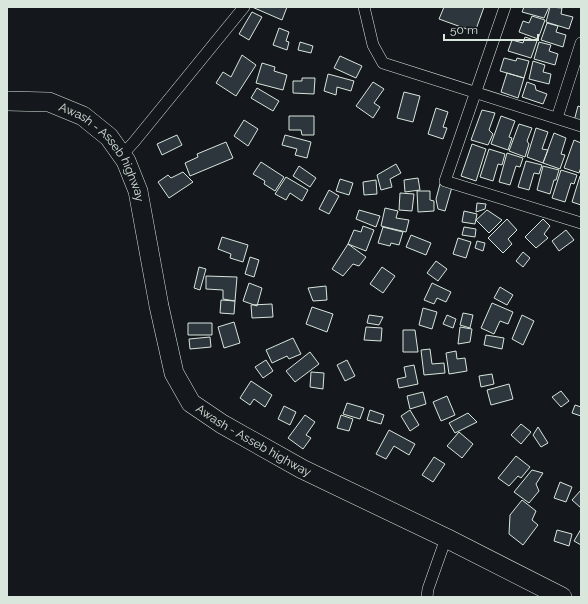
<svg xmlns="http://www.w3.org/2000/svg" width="588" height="604" font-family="Raleway,sans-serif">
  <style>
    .building { fill: #2c363c; stroke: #d8e6dc }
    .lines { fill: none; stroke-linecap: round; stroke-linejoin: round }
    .minor-casing { stroke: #d8e6dc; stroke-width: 12 }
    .trunk-casing { stroke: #d8e6dc; stroke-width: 20 }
    .minor { stroke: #14181c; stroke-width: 11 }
    .trunk { stroke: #14181c; stroke-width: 19 }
    .labels { text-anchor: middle; stroke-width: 3; stroke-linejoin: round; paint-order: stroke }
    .street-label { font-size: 12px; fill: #d8e6dc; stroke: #14181c }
  </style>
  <rect width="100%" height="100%" fill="#14181c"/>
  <!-- building -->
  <path class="building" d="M 252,7 L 287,7 L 282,20 Z
    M 444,7 L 484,7 L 475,32 L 439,19 Z
    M 524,7 L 549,7 L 544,18 L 522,12 Z
    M 550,7 L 562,8 L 561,14 L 573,17 L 569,29 L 546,22 Z
    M 252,12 L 262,17 L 249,40 L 239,34 Z
    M 532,16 L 545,20 L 538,39 L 519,32 L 523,21 L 529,23 Z
    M 547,23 L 558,26 L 556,32 L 566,35 L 563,47 L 541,40 Z
    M 279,28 L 289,32 L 286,41 L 289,42 L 287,50 L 273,45 Z
    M 525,37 L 537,41 L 531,58 L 508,51 L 512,40 L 523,43 Z
    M 300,42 L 313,46 L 311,53 L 298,50 Z
    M 539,42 L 551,45 L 549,51 L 558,54 L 555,65 L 534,59 Z
    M 242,55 L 256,65 L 236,96 L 216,83 L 223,72 L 231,77 Z
    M 340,56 L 362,66 L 356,78 L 334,68 Z
    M 504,58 L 516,61 L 517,58 L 529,61 L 524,78 L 500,71 Z
    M 533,61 L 545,65 L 543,72 L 551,74 L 549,84 L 529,79 Z
    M 262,63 L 275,67 L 274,71 L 287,75 L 283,90 L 256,83 Z
    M 507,73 L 524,78 L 518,98 L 501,92 Z
    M 328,74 L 354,81 L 351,91 L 337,87 L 336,95 L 324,91 Z
    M 302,78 L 315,78 L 314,94 L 293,93 L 293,81 L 302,81 Z
    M 373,82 L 384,89 L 374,103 L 380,107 L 373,118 L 356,106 Z
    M 527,82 L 535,85 L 536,90 L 547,94 L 543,104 L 522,97 Z
    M 257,88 L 279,101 L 273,111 L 251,98 Z
    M 404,92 L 420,96 L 413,122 L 397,118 Z
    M 578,106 L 581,107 L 581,123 L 574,121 Z
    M 436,108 L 448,112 L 443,127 L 447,128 L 443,139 L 428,134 Z
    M 482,110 L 495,113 L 489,130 L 493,134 L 488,145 L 471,140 Z
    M 289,116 L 314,116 L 314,135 L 302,135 L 301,130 L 289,130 Z
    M 501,116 L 515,121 L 509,137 L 512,138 L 508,150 L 491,144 Z
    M 244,120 L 258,129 L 248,146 L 234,136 Z
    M 519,124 L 532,128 L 527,141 L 529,144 L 525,157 L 509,151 Z
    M 536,128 L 548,132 L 542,149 L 548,150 L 543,163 L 527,157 Z
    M 554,133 L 566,138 L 561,154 L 565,155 L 560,169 L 543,163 Z
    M 177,135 L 182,145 L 162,155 L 157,144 Z
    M 285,135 L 311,142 L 307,158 L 295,155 L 297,149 L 282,145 Z
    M 574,140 L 581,143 L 581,167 L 579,173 L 564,168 Z
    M 226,142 L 233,158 L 190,176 L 185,163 L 198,157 L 197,154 Z
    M 472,144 L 486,149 L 476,181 L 461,176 Z
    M 489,149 L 505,154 L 502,165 L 498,164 L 493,181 L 480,177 Z
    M 507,153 L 523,158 L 520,167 L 516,166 L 510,185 L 499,182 Z
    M 526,161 L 542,165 L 539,174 L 534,173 L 529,190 L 518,187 Z
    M 261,162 L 284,177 L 275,191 L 264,184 L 265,181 L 253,174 Z
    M 396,164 L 401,173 L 390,179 L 392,187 L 381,190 L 377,175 Z
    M 299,166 L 316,178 L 310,187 L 293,176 Z
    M 543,166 L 559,170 L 556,180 L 554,180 L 550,194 L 537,190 Z
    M 561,170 L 577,175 L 574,184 L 571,183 L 565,202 L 552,198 Z
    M 183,172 L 193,182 L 169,198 L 158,182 L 168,175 L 171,178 Z
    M 580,176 L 581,177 L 581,205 L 572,202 Z
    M 286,177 L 308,190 L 302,201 L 290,193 L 286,200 L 275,194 Z
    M 418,178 L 420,190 L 405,192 L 404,180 Z
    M 340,179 L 353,183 L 349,195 L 336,191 Z
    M 376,180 L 377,194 L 364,195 L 363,182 Z
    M 440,184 L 452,187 L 445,211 L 438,209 L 436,199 Z
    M 329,190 L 339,196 L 329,214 L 319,209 Z
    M 417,191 L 430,191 L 430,200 L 434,201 L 434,211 L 418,212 Z
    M 400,193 L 414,194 L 412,211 L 399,210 Z
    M 477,203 L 486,204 L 485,209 L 476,212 Z
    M 385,208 L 398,211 L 396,218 L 409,220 L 406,232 L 381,226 Z
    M 359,210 L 380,216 L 376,227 L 356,219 Z
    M 487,210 L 502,220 L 489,233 L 476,220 Z
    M 464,211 L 477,214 L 475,224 L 462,222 Z
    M 507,219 L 517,230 L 508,239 L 512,244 L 503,253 L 488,238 Z
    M 543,219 L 550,226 L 544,234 L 548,238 L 536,248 L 525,237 Z
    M 363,226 L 374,230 L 366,251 L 348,244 L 354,230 L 361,232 Z
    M 383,227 L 403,232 L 399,245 L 391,243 L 390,246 L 378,243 Z
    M 464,227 L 476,229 L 475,237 L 462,235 Z
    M 566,230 L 574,240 L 559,251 L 552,241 Z
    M 411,235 L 431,243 L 426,255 L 406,247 Z
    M 222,237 L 248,245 L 243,262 L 230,258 L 231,254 L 218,249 Z
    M 458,238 L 471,242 L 466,258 L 453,254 Z
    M 477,241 L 485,243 L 483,251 L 475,248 Z
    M 348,244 L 366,257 L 359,266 L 353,264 L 343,276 L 332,269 Z
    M 523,252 L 530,258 L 523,267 L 516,261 Z
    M 250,257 L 259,260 L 254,277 L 245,274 Z
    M 436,261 L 447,269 L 438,281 L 427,273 Z
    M 199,267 L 206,269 L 200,290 L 194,288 Z
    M 382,267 L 395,276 L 383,293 L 370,284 Z
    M 206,276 L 237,277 L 235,301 L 223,299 L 223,290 L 206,289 Z
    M 249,283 L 262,288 L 257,306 L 243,301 Z
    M 432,283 L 451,292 L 446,302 L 437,298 L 434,304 L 424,300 Z
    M 326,286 L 327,300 L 313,301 L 308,288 Z
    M 500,287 L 513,295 L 507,305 L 494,298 Z
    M 221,300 L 235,301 L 234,314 L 220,313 Z
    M 492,303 L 513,312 L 508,324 L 500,321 L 494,334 L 481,328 Z
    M 272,304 L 273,317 L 252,318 L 251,305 Z
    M 312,307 L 333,314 L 327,332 L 306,324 Z
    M 423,308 L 437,312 L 432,329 L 419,325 Z
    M 463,313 L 473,315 L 470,328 L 460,325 Z
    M 369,315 L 383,317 L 379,325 L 367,323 Z
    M 447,315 L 456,319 L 453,328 L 443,324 Z
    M 522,315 L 534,321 L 523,345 L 512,339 Z
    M 234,322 L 240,343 L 224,348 L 218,327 Z
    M 188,323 L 212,323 L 212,335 L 188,335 Z
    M 366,327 L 382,328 L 381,341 L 364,340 Z
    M 460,327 L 472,329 L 470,342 L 458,344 Z
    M 403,330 L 415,330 L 418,352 L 403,352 Z
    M 486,335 L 504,338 L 502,349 L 484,345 Z
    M 210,337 L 211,347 L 190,349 L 189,339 Z
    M 293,338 L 301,354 L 289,359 L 287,356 L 272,363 L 266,350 Z
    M 430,349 L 432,364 L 444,363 L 445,373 L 424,375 L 421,350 Z
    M 456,351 L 457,359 L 465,358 L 467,371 L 449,374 L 446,353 Z
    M 310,352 L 319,364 L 295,382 L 286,371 Z
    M 266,360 L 273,371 L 263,378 L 255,367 Z
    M 347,360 L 355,376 L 345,381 L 337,365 Z
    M 414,365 L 418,384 L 399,388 L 397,379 L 406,377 L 404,367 Z
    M 311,372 L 324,373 L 323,389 L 310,387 Z
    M 492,374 L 494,384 L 481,387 L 479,376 Z
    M 251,381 L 272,395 L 265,407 L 254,399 L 250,405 L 240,398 Z
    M 509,384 L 513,399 L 491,405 L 487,390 Z
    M 561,391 L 569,401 L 561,407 L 552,397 Z
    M 423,392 L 426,404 L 410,409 L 407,396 Z
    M 447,396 L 455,415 L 441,421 L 433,402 Z
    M 347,403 L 364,408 L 360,419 L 343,414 Z
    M 575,405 L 581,407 L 581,416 L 572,413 Z
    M 284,406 L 296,412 L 290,425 L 278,419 Z
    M 370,410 L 384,415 L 381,424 L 367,420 Z
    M 410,410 L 419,425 L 410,431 L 401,416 Z
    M 468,413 L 477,422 L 455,433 L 449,423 Z
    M 305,415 L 315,422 L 306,435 L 311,438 L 303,449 L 288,438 Z
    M 341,415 L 353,419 L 349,431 L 337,428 Z
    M 521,424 L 531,432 L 521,444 L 511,435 Z
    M 538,427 L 548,443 L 541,447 L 533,435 Z
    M 389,430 L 415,444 L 409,455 L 394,446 L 386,459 L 376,454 Z
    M 459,432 L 473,444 L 462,458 L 447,446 Z
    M 516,456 L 530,467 L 521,478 L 518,476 L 509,486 L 498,478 Z
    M 434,457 L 445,464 L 433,482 L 422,475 Z
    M 532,470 L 543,473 L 536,484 L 539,491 L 529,503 L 514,492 Z
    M 560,482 L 572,487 L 566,502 L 554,498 Z
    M 581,490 L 581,508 L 572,500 Z
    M 522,500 L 536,511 L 532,520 L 538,525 L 523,545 L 509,534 L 510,515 Z
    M 581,529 L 581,545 L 574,541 Z
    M 557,530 L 572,534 L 569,546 L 554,541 Z"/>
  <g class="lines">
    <!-- minor casing -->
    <g class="minor-casing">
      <path id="minor" d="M 364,7 L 373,45 L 383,63 L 581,126
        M 505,7 L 445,181 L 581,223
        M 557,118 L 581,43
        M 122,155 L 134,142 L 244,7
        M 427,597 L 428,589 L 446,538"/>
    </g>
    <!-- trunk casing -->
    <g class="trunk-casing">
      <g id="trunk">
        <path id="s1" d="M 7,101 L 49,102 L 83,116 L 109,137 L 126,161 L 138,191 L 159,306 L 174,373 L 191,403 L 222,424 L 302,469 L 446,538 L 562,597"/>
      </g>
    </g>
    <!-- minor -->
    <use href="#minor" class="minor"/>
    <!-- trunk -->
    <use href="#trunk" class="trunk"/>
  </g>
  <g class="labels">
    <!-- street labels -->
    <g class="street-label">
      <text dy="4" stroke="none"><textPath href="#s1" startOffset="119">Awash - Asseb highway</textPath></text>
      <text dy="4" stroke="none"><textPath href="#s1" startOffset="467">Awash - Asseb highway</textPath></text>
    </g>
  </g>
  <!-- border -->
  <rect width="588" height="604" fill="none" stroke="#d8e6dc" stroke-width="16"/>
  <!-- scale -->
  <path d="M444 34v6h94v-6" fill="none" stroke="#d8e6dc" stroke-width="2"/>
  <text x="450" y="34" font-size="12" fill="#d8e6dc" stroke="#14181c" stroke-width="3" paint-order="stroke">50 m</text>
</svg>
